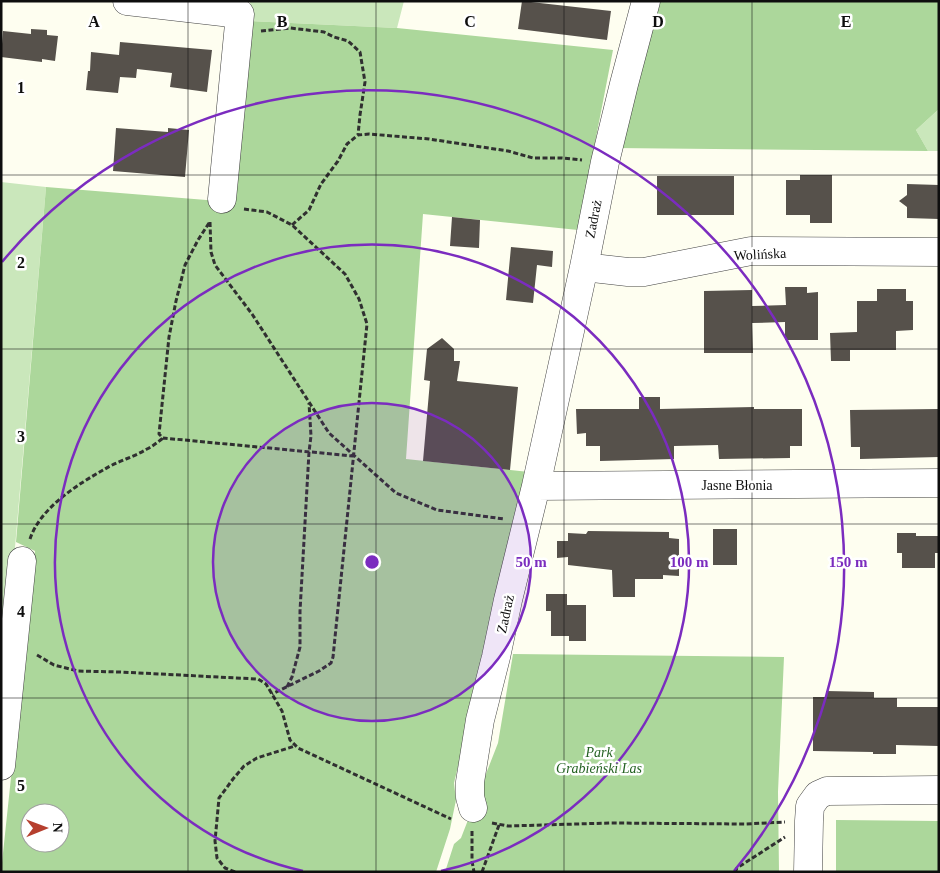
<svg xmlns="http://www.w3.org/2000/svg" width="940" height="873" font-family="Georgia,serif">
  <style>
    .green { fill: #cae7bb }
    .forest { fill: #acd79b; fill-rule: evenodd }
    .building { fill: #56514b }
    .lines { fill: none; stroke-linecap: round; stroke-linejoin: round }
    .minor-casing { stroke: #414141; stroke-width: 29 }
    .path { stroke: #303030; stroke-width: 3; stroke-dasharray: 5 2.5; stroke-linecap: butt }
    .minor { stroke: #fff; stroke-width: 28 }
    .grid { fill: none; stroke: #0e0e0e; stroke-width: 1; stroke-opacity: 0.55 }
    .ring { fill: none; stroke: #7b2cbf; stroke-width: 2.5 }
    .labels { text-anchor: middle; stroke-width: 5; stroke-linejoin: round; paint-order: stroke }
    .street-label { font-size: 14px; fill: #0e0e0e; stroke: #fff }
    .park-label { font-size: 14px; font-style: italic; fill: #246222; stroke: #fff }
    .grid-label { font-size: 16px; text-anchor: middle; font-weight: bold; fill: #0e0e0e; stroke: #fff; stroke-width: 5; stroke-linejoin: round; paint-order: stroke }
    .centre { fill: #7b2cbf; stroke: #fff; stroke-width: 2.5 }
    .ring-label { font-size: 15px; text-anchor: middle; font-weight: bold; fill: #7b2cbf; stroke: #fff; stroke-width: 5; stroke-linejoin: round; paint-order: stroke }
  </style>
  <rect width="100%" height="100%" fill="#fefef0"/>
  <!-- green -->
  <path class="green" d="M 250,1 L 404,1 L 397,28 L 251,21 Z
    M 939,109 L 939,151 L 928,151 L 916,130 Z
    M 1,182 L 46,187 L 6,652 L 1,652 Z"/>
  <!-- forest -->
  <path class="forest" d="M 657,1 L 939,1 L 939,109 L 916,130 L 928,151 L 615,148 Z
    M 251,21 L 397,28 L 613,50 L 578,230 L 423,214 L 406,459 L 529,472 L 454,783 L 456,800 L 450,829 L 436,872 L 1,872 L 35,551 L 16,542 L 46,187 L 231,202 ZM 30,813 L 60,813 L 60,843 L 30,843 Z
    M 513,654 L 784,657 L 778,792 L 779,872 L 445,872 L 454,844 L 461,838 L 498,743 Z
    M 836,820 L 939,821 L 939,872 L 836,872 Z"/>
  <!-- building -->
  <path class="building" d="M 522,1 L 611,11 L 607,40 L 518,29 Z
    M 31,29 L 47,30 L 47,35 L 58,36 L 55,61 L 42,59 L 42,62 L 1,57 L 3,31 L 31,34 Z
    M 120,42 L 212,50 L 207,92 L 170,87 L 172,73 L 137,69 L 136,78 L 120,77 L 118,93 L 86,90 L 88,71 L 90,71 L 91,52 L 119,55 Z
    M 116,128 L 168,132 L 168,128 L 189,130 L 185,177 L 113,171 Z
    M 800,175 L 832,175 L 832,223 L 810,223 L 810,215 L 786,215 L 786,180 L 800,180 Z
    M 657,176 L 734,176 L 734,215 L 657,215 Z
    M 907,184 L 939,185 L 939,219 L 907,218 L 907,207 L 899,201 L 907,195 Z
    M 452,217 L 480,220 L 479,248 L 450,246 Z
    M 511,247 L 553,251 L 552,267 L 537,265 L 533,303 L 506,300 Z
    M 785,287 L 807,287 L 807,293 L 818,292 L 818,340 L 785,340 L 785,322 L 752,323 L 753,353 L 704,353 L 704,291 L 752,290 L 752,306 L 786,305 Z
    M 877,289 L 906,289 L 906,301 L 913,301 L 913,330 L 896,331 L 896,350 L 850,350 L 850,361 L 831,361 L 830,333 L 857,332 L 857,301 L 877,301 Z
    M 442,338 L 454,349 L 454,361 L 460,361 L 457,381 L 518,387 L 510,470 L 423,461 L 430,381 L 424,380 L 427,349 Z
    M 639,397 L 660,397 L 660,409 L 754,407 L 754,409 L 802,409 L 802,446 L 790,446 L 790,458 L 719,459 L 718,445 L 674,446 L 674,459 L 600,461 L 600,446 L 586,446 L 586,433 L 577,434 L 576,409 L 639,409 Z
    M 939,409 L 939,457 L 860,459 L 860,447 L 851,447 L 850,410 Z
    M 713,529 L 737,529 L 737,565 L 713,565 Z
    M 588,531 L 669,532 L 669,538 L 679,539 L 679,576 L 663,575 L 663,579 L 635,579 L 635,597 L 613,597 L 612,570 L 568,565 L 568,557 L 557,558 L 557,541 L 568,541 L 568,533 L 586,534 Z
    M 897,533 L 916,533 L 916,536 L 938,536 L 938,553 L 935,553 L 935,568 L 902,568 L 902,553 L 897,553 Z
    M 546,594 L 567,594 L 567,605 L 586,605 L 586,641 L 569,641 L 569,636 L 551,636 L 551,611 L 546,611 Z
    M 826,691 L 874,692 L 874,698 L 897,698 L 897,707 L 939,707 L 939,746 L 896,745 L 896,754 L 873,754 L 873,752 L 813,751 L 813,697 L 826,697 Z"/>
  <g class="lines">
    <!-- minor casing -->
    <g class="minor-casing">
      <path id="minor" d="M 127,1 L 240,14 L 222,199
        M 584,267 L 628,272 L 644,272 L 751,251 L 939,252
        M 536,486 L 939,483
        M 1,766 L 22,561
        M 473,808 L 470,797 L 470,782 L 480,720 L 496,657 L 508,600 L 536,486 L 584,267 L 605,162 L 624,84 L 646,1
        M 808,872 L 809,821 L 810,806 L 818,795 L 827,791 L 939,790"/>
    </g>
    <!-- path -->
    <path class="path" d="M 261,31 L 290,28 L 324,32 L 334,37 L 348,41 L 360,52 L 365,82 L 360,115 L 358,135
      M 244,209 L 267,212 L 292,225 L 345,274 L 359,299 L 367,324 L 333,657 L 331,663 L 319,671 L 272,694
      M 210,222 L 211,252 L 215,265 L 252,314 L 329,433 L 396,493 L 437,510 L 504,519
      M 209,223 L 198,240 L 185,265 L 176,301 L 169,337 L 159,434 L 163,438 L 353,456
      M 292,225 L 309,210 L 321,184 L 338,161 L 347,144 L 358,135 L 369,134 L 429,139 L 508,151 L 533,158 L 562,158 L 582,160
      M 30,539 C 40,508 78,484 105,469 C 118,461 134,457 147,449 C 153,446 158,442 163,438
      M 37,655 L 54,665 L 78,671 L 119,672 L 258,679 L 266,684 L 272,694 L 282,711 L 290,740 L 298,748 L 451,819
      M 287,687 L 292,677 L 300,647 L 300,611 L 309,452 L 311,436 L 309,403
      M 492,823 L 508,826 L 610,823 L 746,824 L 785,822
      M 472,831 L 472,861 L 474,872
      M 235,872 L 225,868 L 217,858 L 215,841 L 219,798 L 233,779 L 244,766 L 257,758 L 295,746
      M 482,872 L 499,825
      M 735,872 L 737,868 L 785,837"/>
    <!-- minor -->
    <use href="#minor" class="minor"/>
  </g>
  <!-- grid -->
  <path class="grid" d="M 188,1 L 188,872M 376,1 L 376,872M 564,1 L 564,872M 752,1 L 752,872M 1,175 L 939,175M 1,349 L 939,349M 1,524 L 939,524M 1,698 L 939,698"/>
  <!-- distance rings -->
  <circle cx="372" cy="562" r="159" fill="#7b2cbf" fill-opacity=".12"/>
  <g class="ring">
    <circle cx="372" cy="562" r="159"/>
    <path d="M303 871A317 317 0 1 1 441 871"/>
    <path d="M2 262A476 476 0 1 1 734 871"/>
  </g>
  <g class="labels">
    <!-- street labels -->
    <g class="street-label">
      <text transform="translate(593 219) rotate(-79)" y="5">Zadraż</text>
      <text transform="translate(760 254) rotate(-3)" y="5">Wolińska</text>
      <text x="737" y="490">Jasne Błonia</text>
      <text transform="translate(505 614) rotate(-78)" y="5">Zadraż</text>
    </g>
    <!-- park labels -->
    <g class="park-label">
      <text x="599" y="757">Park<tspan x="599" dy="16">Grabieński Las</tspan></text>
    </g>
  </g>
  <g class="grid-label">
    <text x="94" y="27">A</text>
    <text x="282" y="27">B</text>
    <text x="470" y="27">C</text>
    <text x="658" y="27">D</text>
    <text x="846" y="27">E</text>
    <text x="21" y="93">1</text>
    <text x="21" y="268">2</text>
    <text x="21" y="442">3</text>
    <text x="21" y="617">4</text>
    <text x="21" y="791">5</text>
  </g>
  <circle cx="372" cy="562" r="8" class="centre"/>
  <g class="ring-label">
    <text x="531" y="567">50 m</text>
    <text x="689" y="567">100 m</text>
    <text x="848" y="567">150 m</text>
  </g>
  <!-- border -->
  <rect width="940" height="873" fill="none" stroke="#0e0e0e" stroke-width="5"/>
  <!-- north arrow -->
  <g transform="translate(45 828) rotate(89)"><circle r="24" fill="#ffffff" stroke="#9f9f9f"/>
  <path d="M0-4L9 19L0 12L-9 19Z" fill="#b63f2e"/>
  <text y="-8" font-size="14" font-weight="bold" text-anchor="middle" fill="#0e0e0e">N</text>
  </g>
</svg>
